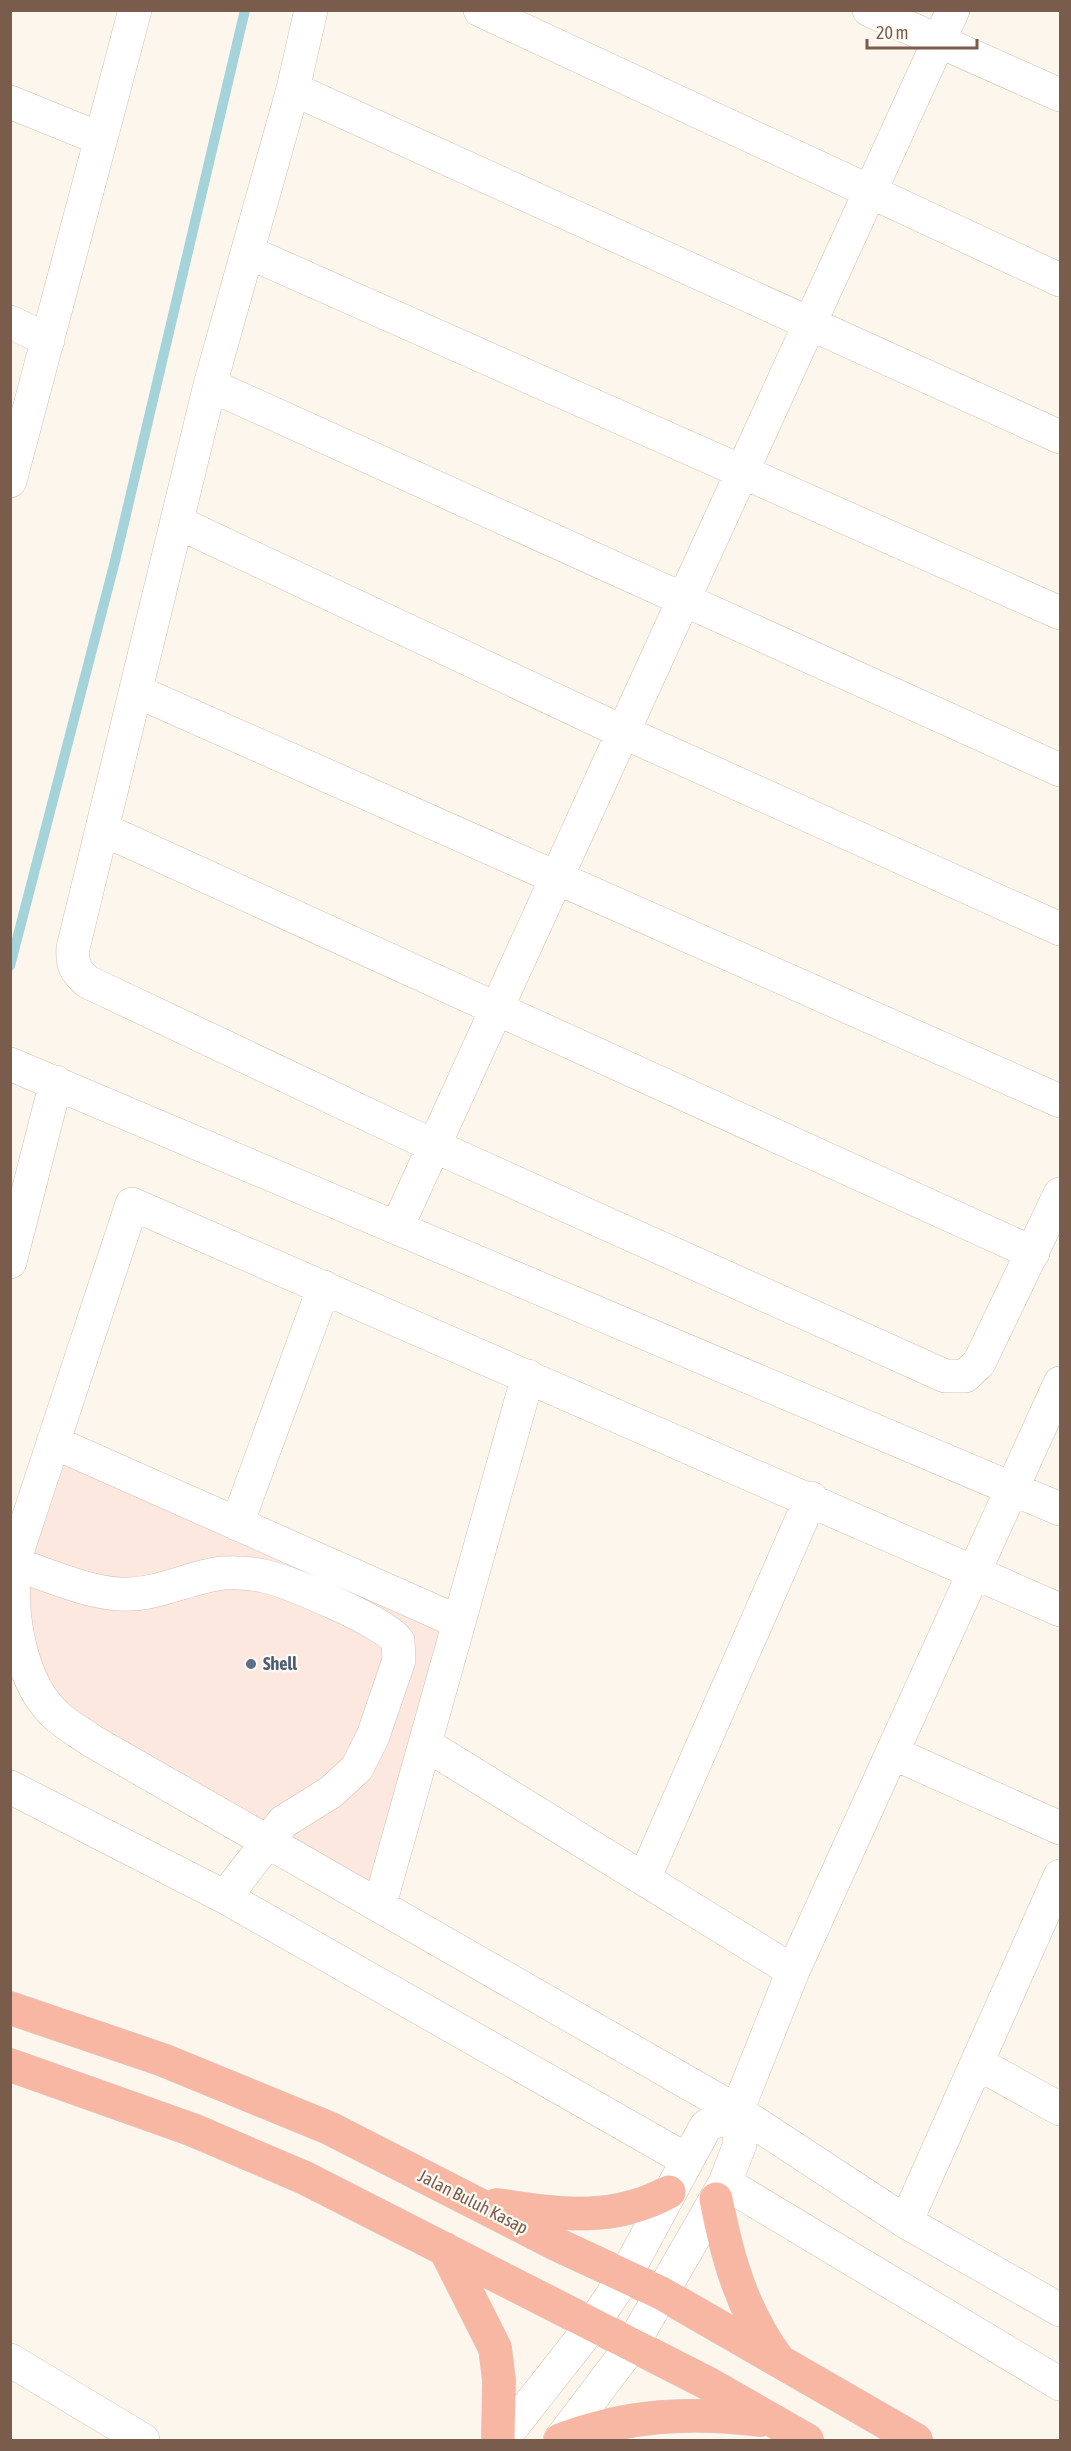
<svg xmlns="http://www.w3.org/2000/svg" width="1071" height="2451" font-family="'Asap Condensed',sans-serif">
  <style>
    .commercial { fill: #fde8e0 }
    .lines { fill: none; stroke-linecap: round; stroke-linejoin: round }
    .stream { stroke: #a5d3da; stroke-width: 10 }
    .minor-casing { stroke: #d1beb0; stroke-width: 34 }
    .highway-casing { stroke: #dad1cd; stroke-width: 34 }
    .minor { stroke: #fff; stroke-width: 33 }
    .highway { stroke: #f7b7a3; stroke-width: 33 }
    .service-dot { fill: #5c6f8a; stroke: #fffaf3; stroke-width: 2 }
    .labels { text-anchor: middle; stroke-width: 4.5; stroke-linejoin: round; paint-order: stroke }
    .service-label { font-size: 18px; font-weight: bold; fill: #4e5e75; stroke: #fffaf3; text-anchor: start }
    .street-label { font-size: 18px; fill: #7a5c4d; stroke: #fffaf3 }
  </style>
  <rect width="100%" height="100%" fill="#fdf6ec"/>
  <!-- commercial -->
  <path class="commercial" d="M 61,1456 L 446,1626 L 375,1888 L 108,1734 L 67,1706 L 31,1648 L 29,1556 Z"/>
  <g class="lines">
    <!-- stream -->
    <path class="stream" d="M 10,966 L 115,561 L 245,10"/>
    <!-- minor casing -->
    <g class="minor-casing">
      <path id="minor" d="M 311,10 L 293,89 L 210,385 L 73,948 C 72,965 75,971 88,982 L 434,1146 L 945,1376 L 965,1376 L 979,1363 L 1060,1194
        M 480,10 L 1060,280
        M 869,10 L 1060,95
        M 293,89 L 1060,437
        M 10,102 L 101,139
        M 248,252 L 1060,613
        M 10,322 L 48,340
        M 210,385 L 1060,770
        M 10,481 L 135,10
        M 177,522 L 623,732 L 1060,929
        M 136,691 L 1060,1101
        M 102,829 L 1033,1253
        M 10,1064 L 1060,1509
        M 397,1227 L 953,10
        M 10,1262 L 56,1082
        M 53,1442 L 459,1622
        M 237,1524 L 324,1287
        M 10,1563 C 46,1573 83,1592 120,1594 C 157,1596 188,1577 223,1573 C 237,1572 250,1573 264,1576 C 290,1582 385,1622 398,1641 L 399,1660 L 373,1736 L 357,1768 L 331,1792 L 283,1822 L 225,1897
        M 1060,1610 L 132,1204 L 29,1516 C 24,1532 17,1549 15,1565 C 9,1613 20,1684 58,1717 C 68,1726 81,1733 92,1741 L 737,2111 L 906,2222 L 1060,2310
        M 425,1744 L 793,1971
        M 893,1753 L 1060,1828
        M 10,1787 L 225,1897 L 687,2160
        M 644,1879 L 811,1498
        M 380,1904 L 528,1376
        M 977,2063 L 1060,2109
        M 725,2183 L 1060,2384
        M 906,2222 L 1060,1876
        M 10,2360 L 143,2440
        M 502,2440 L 593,2324 L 625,2276 L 706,2126 L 737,2111
        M 560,2440 L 632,2345 L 725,2183 L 740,2144 L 737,2111 L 793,1971 L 1060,1383"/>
    </g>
    <!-- highway casing -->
    <g class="highway-casing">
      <path id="highway" d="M 10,2008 L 163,2060 L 329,2128 L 556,2244 L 661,2293 L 916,2440
        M 10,2065 L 193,2130 L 305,2178 L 709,2384 L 807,2440
        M 716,2199 C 727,2257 742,2310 777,2358
        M 497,2205 C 559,2214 612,2223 669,2192
        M 445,2249 L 495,2348 L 499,2380 L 498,2440
        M 560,2440 C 626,2415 691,2411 760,2420"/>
    </g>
    <!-- minor -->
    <use href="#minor" class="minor"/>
    <!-- highway -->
    <use href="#highway" class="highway"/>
  </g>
  <!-- markers -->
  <circle class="service-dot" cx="251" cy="1664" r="6"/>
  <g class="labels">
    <!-- service labels -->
    <g class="service-label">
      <text x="263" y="1670">Shell</text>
    </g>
    <!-- street labels -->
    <g class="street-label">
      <text transform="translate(473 2202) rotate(27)" y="6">Jalan Buluh Kasap</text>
    </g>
  </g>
  <!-- border -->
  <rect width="1071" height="2451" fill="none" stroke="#7a5c4d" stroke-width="24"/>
  <!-- scale -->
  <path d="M867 39v9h110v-9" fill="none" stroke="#7a5c4d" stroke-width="3"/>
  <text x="876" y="39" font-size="18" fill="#7a5c4d" stroke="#fffaf3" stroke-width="4.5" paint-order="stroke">20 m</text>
</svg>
